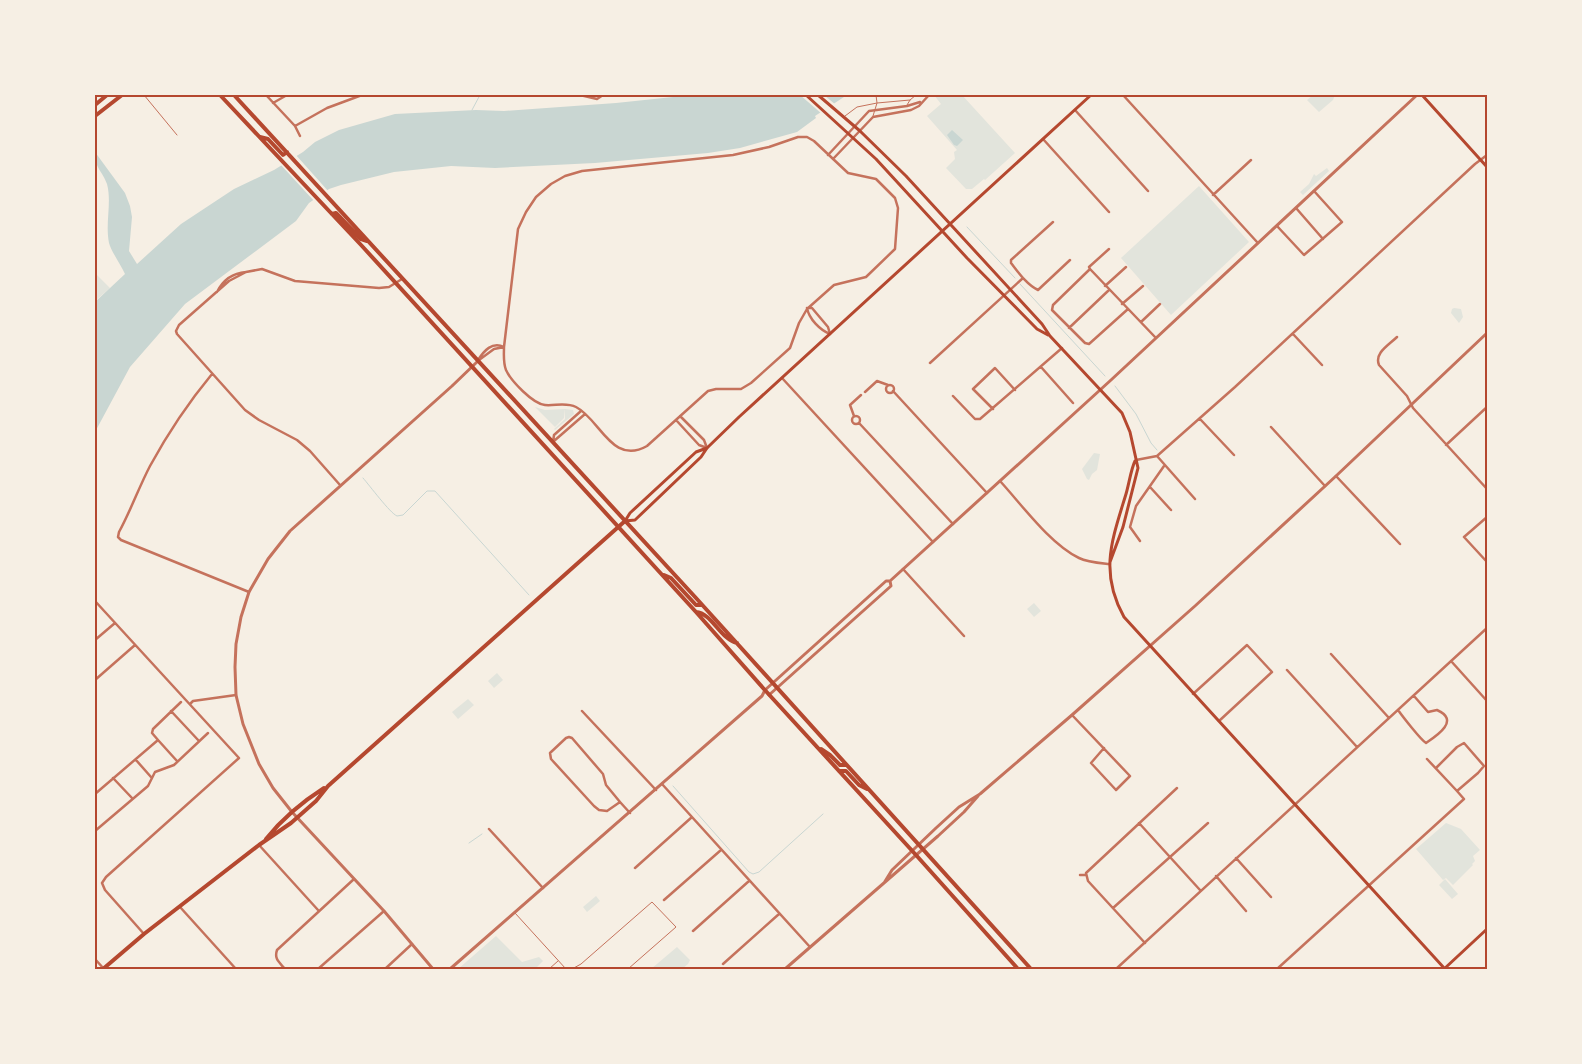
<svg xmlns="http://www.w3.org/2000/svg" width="1582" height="1064" font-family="Montserrat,sans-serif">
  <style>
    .green { fill: #e2e4dc }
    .water { fill: #c9d6d2 }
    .pier { fill: #f6efe4 }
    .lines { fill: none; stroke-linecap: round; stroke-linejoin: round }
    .stream { stroke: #c9d6d2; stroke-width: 1 }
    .service { stroke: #c5725c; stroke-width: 1 }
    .minor { stroke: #c5725c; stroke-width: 2.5 }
    .tertiary { stroke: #c5725c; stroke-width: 3 }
    .secondary { stroke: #b5482f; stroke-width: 3 }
    .primary { stroke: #b5482f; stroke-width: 4 }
    .trunk { stroke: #b5482f; stroke-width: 4 }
    .neatline { fill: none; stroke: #b5482f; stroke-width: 2 }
  </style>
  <rect width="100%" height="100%" fill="#f6efe4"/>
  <!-- green -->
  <path class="green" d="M 934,95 L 962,95 L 1015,153 L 985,180 L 984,179 L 972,189 L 966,189 L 946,168 L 955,159 L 954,152 L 957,150 L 927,116 L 941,104 Z
    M 1313,95 L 1324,95 L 1326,97 L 1328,95 L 1335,95 L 1333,100 L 1319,112 L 1307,100 Z
    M 1327,168 L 1329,171 L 1303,195 L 1300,192 L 1309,184 L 1314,174 L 1316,176 Z
    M 1199,186 L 1249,242 L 1171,315 L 1121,258 Z
    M 95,273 L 110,288 L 95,301 Z
    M 1454,308 L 1461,309 L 1463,317 L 1459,323 L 1451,313 L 1452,309 Z
    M 535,407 L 545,410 L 565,409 L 564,418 L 555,427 Z
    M 565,409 L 573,410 L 574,414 L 555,430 L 554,429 L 565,419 Z
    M 1094,453 L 1100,454 L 1097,470 L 1092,474 L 1089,480 L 1087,479 L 1082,469 Z
    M 1034,603 L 1041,611 L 1034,617 L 1027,609 Z
    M 497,673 L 503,680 L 494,688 L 488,681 Z
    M 468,699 L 474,705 L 458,719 L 452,712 Z
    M 1446,823 L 1461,829 L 1480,850 L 1473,856 L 1475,861 L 1472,864 L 1473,865 L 1453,885 L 1446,878 L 1443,880 L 1416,849 Z
    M 1445,879 L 1458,894 L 1452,899 L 1439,885 Z
    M 596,896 L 600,901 L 587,912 L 583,907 Z
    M 496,936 L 522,962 L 539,957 L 543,961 L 535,969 L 458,969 Z
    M 677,947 L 690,960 L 688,964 L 682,969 L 651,969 Z"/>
  <!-- water -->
  <path class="water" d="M 692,95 L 847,95 L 815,116 L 816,118 L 797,132 L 740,148 L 708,153 L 595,163 L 495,168 L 451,166 L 394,172 L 341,185 L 329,189 L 309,203 L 296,221 L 185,304 L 130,367 L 95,432 L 95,302 L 125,274 C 121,265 111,251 109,243 C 105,223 112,203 107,184 C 102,170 95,169 95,152 L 125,193 L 130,206 L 132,217 L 129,251 L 137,264 L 181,224 L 234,189 L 274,170 L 303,152 L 315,142 L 339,130 L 395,114 L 476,110 L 504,111 L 616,103 Z
    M 952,130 L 963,140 L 957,146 L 954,145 L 947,135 Z"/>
  <!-- pier -->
  <path class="pier" d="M 800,95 L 824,95 L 836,105 L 822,114 Z
    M 295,154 L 329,192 L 315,202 L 280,164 Z"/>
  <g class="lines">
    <!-- stream -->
    <path class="stream" d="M 472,110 L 480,95
      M 967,227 L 1015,278
      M 1020,284 L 1105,376
      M 1115,386 L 1136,414 L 1151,443 L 1157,450
      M 363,478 C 370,486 390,513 397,516 L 403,515 L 427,491 L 435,491 L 529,595
      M 673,786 L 749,872 L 753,874 L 759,872 L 823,814
      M 469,843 L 482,834"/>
    <!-- service -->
    <path class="service" d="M 144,95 L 177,135
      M 907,105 L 910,100 L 916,95
      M 845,116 L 857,107 L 877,103 L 910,100
      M 873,116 L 877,103 L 876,95
      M 515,913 L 566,969
      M 549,969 L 558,961
      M 572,969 L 581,964 L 652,902 L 676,927 L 628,969"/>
    <!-- minor -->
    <path class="minor" d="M 266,95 L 295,126 L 300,136
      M 580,95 L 597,99 L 603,95
      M 1123,95 L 1257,242
      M 273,103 L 287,95
      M 1075,110 L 1148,191
      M 295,126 L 327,108 L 362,95
      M 798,137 L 807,137 L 814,141 L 848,173 L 876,179 L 895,198 L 898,208 L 895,249 L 866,277 L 834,285 L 807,309 L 799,323 L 790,348 L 751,383 L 741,389 L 716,389 L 708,391 L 647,446 C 612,466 600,419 576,407 C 566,402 555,406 545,405 C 533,404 511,381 506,370 C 503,362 504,355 504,347 L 518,229 L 526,212 L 536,197 L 551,184 L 565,176 L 582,171 L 733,155 L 769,147 Z
      M 1043,139 L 1109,212
      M 828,155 L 869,111 L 907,106 L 920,102
      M 833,159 L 873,117 L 911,110 L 919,106 L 929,95
      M 1213,195 L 1251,160
      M 1296,208 L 1323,239
      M 1053,222 L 1011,260 L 1011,263 C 1018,272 1027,285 1038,290 L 1070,260
      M 1277,226 L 1304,255 L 1342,222 L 1314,191
      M 1109,249 L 1089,267 L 1090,269 L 1053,305 L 1052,310 L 1085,343 L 1089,344 L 1128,309
      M 1090,269 L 1155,337
      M 246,272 L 262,269 L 295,281 L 379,288 L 389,287 L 402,279
      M 1105,286 L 1126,267
      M 217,292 C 223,280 233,273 246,272 L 229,281 L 179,325 L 176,331 L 177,334 L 245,410 L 259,420 L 297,440 L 310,451 L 340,485
      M 1122,304 L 1143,286
      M 807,308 L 812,308 L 828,327 L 830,334 C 820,330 809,319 807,308 Z
      M 1141,322 L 1160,304
      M 1069,328 L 1109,290
      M 1293,334 L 1322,365
      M 1397,337 C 1389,345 1374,353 1379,365 L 1407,396 L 1413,408 L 1487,489
      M 478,360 C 484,351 492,341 504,347
      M 479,360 L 494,349 L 504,347
      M 930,363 L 1023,278
      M 1041,367 L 1073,403
      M 212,374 C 188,403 168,433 150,466 C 139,487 131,510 119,532 L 118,537 L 121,540 L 249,592
      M 782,378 L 933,542
      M886 389a4 4 0 1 1 8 0a4 4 0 1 1-8 0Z
      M 893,391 L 987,493
      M 865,392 L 877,381 L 888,385
      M 953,396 L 975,419 L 980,419 L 1062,348
      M 993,409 L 973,389 L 995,368 L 1015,390
      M852 420a4 4 0 1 1 8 0a4 4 0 1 1-8 0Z
      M 680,416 L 704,440 L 707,448
      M 854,416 L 850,405 L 861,395
      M 1200,419 L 1234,455
      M 676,420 L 699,445 L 707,448
      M 859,423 L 953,524
      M 1271,427 L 1325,486
      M 554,441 L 585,414
      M 553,442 L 554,435 L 581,411
      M 1446,445 L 1487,407
      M 1157,456 L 1235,387 L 1475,164 L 1487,155
      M 1157,456 L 1195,499
      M 1136,460 L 1157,456
      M 1336,476 L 1400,544
      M 1000,481 C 1022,505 1050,544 1079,558 C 1087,562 1100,563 1109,564
      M 1150,487 L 1171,510
      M 1487,517 L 1464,537 L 1487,562
      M 1140,541 L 1130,527 L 1136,506 L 1164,466
      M 903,569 L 964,636
      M 95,601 L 239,758 L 106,877 L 102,883 L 105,890 L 144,934
      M 95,640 L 115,623
      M 1331,654 L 1389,718
      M 1451,661 L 1487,701
      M 1287,670 L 1357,747
      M 95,680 L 135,645
      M 1193,694 L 1247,645 L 1272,672 L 1219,721
      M 190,704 L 193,701 L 236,695
      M 1398,710 C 1403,717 1421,740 1426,743 C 1438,735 1460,720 1437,710 L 1428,712 L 1414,696
      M 171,711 L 199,741
      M 582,711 L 656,790
      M 1072,715 L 1130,776 L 1116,790 L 1091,763 L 1104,748
      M 569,737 L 572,738 L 603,774 L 606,785 L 620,802 L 607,811 L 599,810 L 594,806 L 551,759 L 550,753 L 566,738 Z
      M 158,740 L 177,761
      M 1427,759 L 1457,791
      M 136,760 L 151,777
      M 113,778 L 132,798
      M 662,784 L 810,947
      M 95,794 L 158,740 L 152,733 L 153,729 L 181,702
      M 620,802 L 630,813
      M 1139,823 L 1200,890
      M 489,829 L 543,888
      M 95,831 L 148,786 L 155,772 L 174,765 L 208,733
      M 259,845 L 318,910
      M 1236,858 L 1271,897
      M 635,868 L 692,817
      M 1080,875 L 1085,875
      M 1216,876 L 1246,911
      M 664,900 L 721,850
      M 180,907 L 236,969
      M 1113,908 L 1208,823
      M 693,931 L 749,881
      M 1145,943 L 1088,881 L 1086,873 L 1177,788
      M 95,959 L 104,969
      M 723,964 L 779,914
      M 285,969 C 279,962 274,959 277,950 L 354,879
      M 318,969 L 384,911
      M 385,969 L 412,944
      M 1116,969 L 1487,628
      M 1277,969 L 1464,799 L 1457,791 L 1478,773 L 1484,766 L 1464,743 L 1457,747 L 1436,768"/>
    <!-- tertiary -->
    <path class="tertiary" d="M 769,695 L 891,586 L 890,581
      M 884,883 L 892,870 L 936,828 L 959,807 L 980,794 L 1072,715 L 1195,606 L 1336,476 L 1487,333
      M 433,969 L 384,911 L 292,812 L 273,788 L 259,764 L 243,724 L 236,695 L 235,667 L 236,644 L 241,617 L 249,592 L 268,559 L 290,531 L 452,386 L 478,361
      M 450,969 L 762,696 L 765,690 L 886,581 L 890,581 L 1111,380 L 1417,95
      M 785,969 L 938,836 L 964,812 L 978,796"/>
    <!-- secondary -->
    <path class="secondary" d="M 806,95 L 876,159 L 967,258 L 1037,329 L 1048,335
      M 818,95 L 860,131 L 906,176 L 1042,324 L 1050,336 L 1122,413 L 1130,432 L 1138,468 L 1123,527 L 1110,562
      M 1422,95 L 1487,167
      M 1135,461 C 1131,469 1129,484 1126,494 C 1112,540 1099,572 1124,617 L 1445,969
      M 625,521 L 635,520 L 701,457 L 707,448 L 739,417 L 1091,95
      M 625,521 L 630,513 L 696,452 L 707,448
      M 1444,969 L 1487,929"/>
    <!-- primary -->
    <path class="primary" d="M 95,105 L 107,95
      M 95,116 L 122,95
      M 266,839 C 282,819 302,802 324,788
      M 103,969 L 144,934 L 259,845 L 291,823 L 316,801 L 328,786 L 625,521"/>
    <!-- trunk -->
    <path class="trunk" d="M 220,95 L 362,246 L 696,612 L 763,688 L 916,855 L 1018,969
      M 234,95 L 696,598 L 1031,969
      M 260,137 L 268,139 L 283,155 L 287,152
      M 332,214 L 336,213 L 361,239 L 367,241
      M 664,575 L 671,578 L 696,605 L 702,605
      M 696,612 C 712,613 720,639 737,643
      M 821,749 L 830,755 L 840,765 L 846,765
      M 839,771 L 846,771 L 859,785 L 867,789"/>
  </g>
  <!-- border -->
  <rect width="1582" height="1064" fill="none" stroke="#f6efe4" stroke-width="192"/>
  <rect x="96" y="96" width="1390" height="872" class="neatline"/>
</svg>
